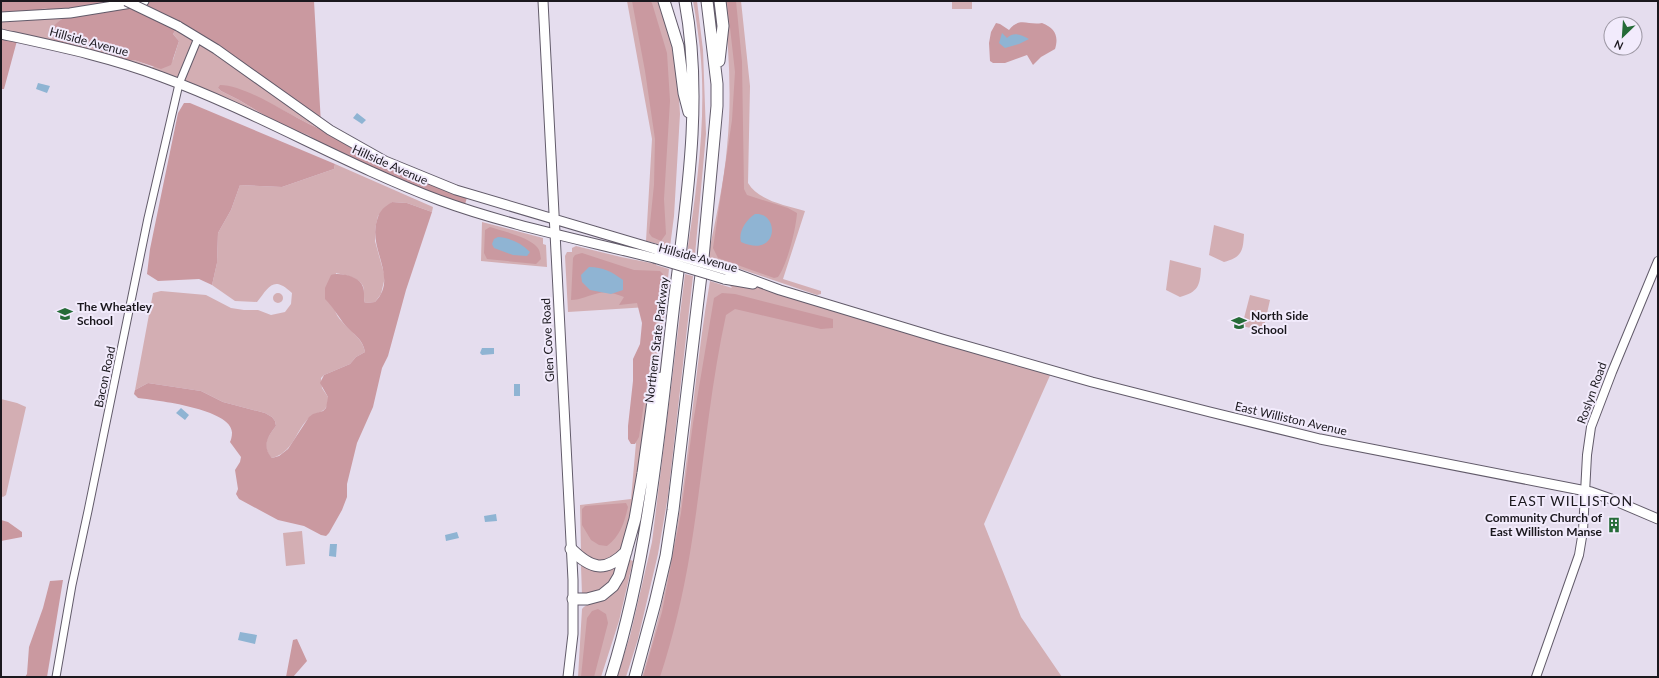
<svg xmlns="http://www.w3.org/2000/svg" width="1659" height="678" font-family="Lato,sans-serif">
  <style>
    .green { fill: #d3aeb3 }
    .forest { fill: #ca99a0 }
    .water { fill: #8fb4d3 }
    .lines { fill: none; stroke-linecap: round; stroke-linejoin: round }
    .tertiary-casing { stroke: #625b6a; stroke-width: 9 }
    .secondary-casing { stroke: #625b6a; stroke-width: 10 }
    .primary-casing { stroke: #625b6a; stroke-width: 11 }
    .motorway-casing { stroke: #625b6a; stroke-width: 13 }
    .tertiary { stroke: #fff; stroke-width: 7 }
    .secondary { stroke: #fff; stroke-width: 8 }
    .primary { stroke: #fff; stroke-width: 9 }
    .motorway { stroke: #fff; stroke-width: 11 }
    .primary-bridge-casing { stroke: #625b6a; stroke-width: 11; stroke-linecap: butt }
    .primary-bridge { stroke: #fff; stroke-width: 9 }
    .labels { text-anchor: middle; stroke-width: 4; stroke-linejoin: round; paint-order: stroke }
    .street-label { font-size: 12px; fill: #1b181e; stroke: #f2ebfc }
    .poi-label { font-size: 12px; font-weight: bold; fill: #1b181e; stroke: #f2ebfc; text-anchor: start }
    .quarter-label { font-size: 14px; letter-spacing: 1px; fill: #1b181e; stroke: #f2ebfc }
  </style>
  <rect width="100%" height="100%" fill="#e5ddee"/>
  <!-- green -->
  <path class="green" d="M 627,1 L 658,1 L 669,31 L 678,82 L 680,114 L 674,216 L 670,247 L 646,241 L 652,139 Z
    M 693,1 L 697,1 L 703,50 L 706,134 L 695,255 L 687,253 C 697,187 707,117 700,49 C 698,33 696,17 693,1 Z
    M 724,1 L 741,1 L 750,86 L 748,183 C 759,201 785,205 805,211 L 783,279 L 821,291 L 821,294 L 817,295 L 708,258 C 715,221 724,184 727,147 C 732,99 729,49 724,1 Z
    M 952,1 L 972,1 L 972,9 L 952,9 Z
    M 43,8 L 49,9 L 57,13 L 70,13 C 56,24 46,27 57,46 L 1,34 L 1,17 L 39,10 Z
    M 178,26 L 352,143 L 307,123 L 277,107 L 218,88 L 221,91 L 239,100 L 265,116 L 308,135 L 344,158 L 121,63 L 134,60 L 152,67 L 173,60 L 179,41 L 173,34 Z
    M 101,41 L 108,47 L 112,58 L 82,48 L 96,42 Z
    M 335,164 L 433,207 L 432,212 L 407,203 L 392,202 L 378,216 L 375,229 L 375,241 L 385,277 L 381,294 L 375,302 L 365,303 C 363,297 365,291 363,286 C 359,277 344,275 336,273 C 335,283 332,299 334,307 C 337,325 362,333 365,352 L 356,357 L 350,364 L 324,375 L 321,378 L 322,388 L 328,397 C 328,401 328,405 325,409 C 321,413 313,413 307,420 C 295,433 293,452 272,458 C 261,447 267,437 276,426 L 275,421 L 272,417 L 265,413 L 223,402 L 201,391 L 148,383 L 135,390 L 153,293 L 161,291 L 206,295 L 231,308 L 244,310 L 258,310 L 271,315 L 285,312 L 291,304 L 292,293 C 273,275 269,287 257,302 L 235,301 L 212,285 L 217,263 L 218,233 L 231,210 L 240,185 L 282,187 L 334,169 Z
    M 482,222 L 543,238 L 543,244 L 546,245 L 547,267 L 481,261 Z
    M 1214,225 L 1244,234 C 1243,251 1242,257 1224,262 L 1209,255 Z
    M 576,246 L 621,257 L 656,264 L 656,265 L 669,269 L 664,316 L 644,432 L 636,494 L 623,549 L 616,557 L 599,563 L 581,553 L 580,505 L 631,499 L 648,307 L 568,312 L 565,256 L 567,252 L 572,252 L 572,248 Z
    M 1170,260 L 1201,268 C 1200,286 1198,292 1180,297 L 1166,290 Z
    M 685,274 L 693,276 L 668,496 L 658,554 L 638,639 L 626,677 L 617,677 L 630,636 L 652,542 Z
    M 724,279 L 780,290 L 1052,371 L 984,524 L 1021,617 L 1062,677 L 642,677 C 654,637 664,597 672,557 C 689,466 694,373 710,281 L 732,288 Z
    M273 298a5 5 0 1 1 10 0a5 5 0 1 1-10 0Z
    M 1250,295 L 1270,300 L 1263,331 L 1242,326 Z
    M 1,399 L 17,403 L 26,407 L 6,495 L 3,497 L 1,496 Z
    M 302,531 L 305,564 L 286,566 L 283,533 Z
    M 628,559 L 633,561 L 619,621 L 601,677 L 578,677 L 582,609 C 587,603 592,604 599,601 C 619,593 621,578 628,559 Z
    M 581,566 L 614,568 L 618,572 L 606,589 L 582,595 Z"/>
  <!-- forest -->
  <path class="forest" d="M 1,1 L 314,1 L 321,124 L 178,26 L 173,34 L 179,41 L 171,65 L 161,69 L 134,60 L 121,63 L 112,58 L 108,47 L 101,41 L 96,42 L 82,48 L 57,46 C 46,27 55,24 69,14 C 66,14 62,14 59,13 C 51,11 47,6 39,10 L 1,17 Z
    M 632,1 L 650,1 L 652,3 L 667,53 L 670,101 L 664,199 L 666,234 L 661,241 L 652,237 L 649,233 L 654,185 L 655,139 L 645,71 Z
    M 727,1 L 736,1 L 742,62 L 744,189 L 747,195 L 788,208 L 797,213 C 796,229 787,265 778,277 L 774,278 L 721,259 L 718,258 L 713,248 L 732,120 L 735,72 Z
    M 996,23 L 1000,24 L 1009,30 C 1020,16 1028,26 1042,23 C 1055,28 1059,36 1055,49 L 1041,57 L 1033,65 L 1027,55 L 1005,63 L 993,63 L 990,61 L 989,43 L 991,32 Z
    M 1,34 L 18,37 L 4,89 L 1,89 Z
    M 220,85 C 245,85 286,113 309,124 C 361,148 415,171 468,194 L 464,208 L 344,158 L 308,135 L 277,123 L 239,100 L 221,91 L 218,88 Z
    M 184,103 L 190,103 L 335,164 L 334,169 L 282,187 L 240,185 L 231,210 L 218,233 L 217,263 L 212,285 L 199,279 L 158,281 L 147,274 L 150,249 L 178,113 Z
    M 392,202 L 407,203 L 432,212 L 406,290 L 388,356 L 382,368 L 373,407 L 357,443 L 347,484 L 347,497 L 342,510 L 329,533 L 326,536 L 321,535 L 304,526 L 278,520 L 239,499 L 236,494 L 238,489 L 235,470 L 240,462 L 241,457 L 230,442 C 231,440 232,436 232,433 C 233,409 155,400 138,398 L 134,394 L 135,390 L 148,383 L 201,391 L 223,402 L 265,413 L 272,417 L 275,421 L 276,426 C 267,437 262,447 272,458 L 279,456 L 288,449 L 309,417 L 313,414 L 323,411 L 326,408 L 328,397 L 320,383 L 324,375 L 350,364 L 356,357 L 365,352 C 363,339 353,334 345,325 C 338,316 333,307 325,299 L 325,288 L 331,275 C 339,272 360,276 363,287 C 365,292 363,297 365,303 L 375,302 C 398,279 370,251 376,224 C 379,212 381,209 392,202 Z
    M 490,227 C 502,231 529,237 537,247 C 540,250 540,254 541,259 L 536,264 L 487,259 L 484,253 L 485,230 Z
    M 582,253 L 634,270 L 660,271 L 663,274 L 639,437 L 635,444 L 631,444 L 628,439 L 628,426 L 633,381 L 633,359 L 640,344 L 642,323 L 637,303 L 619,305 L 624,297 C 616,294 607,291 599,293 C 589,295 581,300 571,300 L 573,258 L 575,255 Z
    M 722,293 L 735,294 L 833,319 L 833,328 L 821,329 L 735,309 L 726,315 C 709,393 703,474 690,553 C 683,595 673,637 660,677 L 643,677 L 662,612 L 681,513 L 693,423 L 714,298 Z
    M 626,503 L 628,507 C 624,523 621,535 607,546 L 599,545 L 591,540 L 582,525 L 582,509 L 585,506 Z
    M 1,520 L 8,522 L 22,532 L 22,537 L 1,541 Z
    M 63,580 L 47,677 L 25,677 L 27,674 L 29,647 L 43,608 L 50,581 Z
    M 598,609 L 606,614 L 608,623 L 594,677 L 581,677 L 587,618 L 592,611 Z
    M 297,639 L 307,661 L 293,677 L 286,677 L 293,640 Z"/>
  <!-- water -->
  <path class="water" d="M 1002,33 L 1007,38 C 1014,31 1021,35 1029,39 L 1019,44 L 1005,48 L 999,43 Z
    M 38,83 L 50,86 L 47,93 L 36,89 Z
    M 357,113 L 366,120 L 362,124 L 353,118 Z
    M 755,214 C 780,212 779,259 741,242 C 738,232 746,220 755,214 Z
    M 498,237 C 511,238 521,243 530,252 L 527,256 L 513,255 L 494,248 L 492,244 L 494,239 Z
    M 589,267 C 603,267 612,272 623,280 L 623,290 L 611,294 L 590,290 L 582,282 L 581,275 Z
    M 482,348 L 494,348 L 494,354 L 482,355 L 480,353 Z
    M 514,384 L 520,384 L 520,396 L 514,396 Z
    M 181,408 L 189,415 L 185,420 L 176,413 Z
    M 496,514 L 497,521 L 485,522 L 484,516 Z
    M 457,532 L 459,538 L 446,541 L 445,535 Z
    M 330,544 L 337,544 L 336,557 L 329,556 Z
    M 240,632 L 257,635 L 255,644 L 238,640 Z"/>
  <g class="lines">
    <!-- tertiary casing -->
    <g class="tertiary-casing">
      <path id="tertiary" d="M 56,677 L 72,585 L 88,511 L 148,218 L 179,84 L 198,38"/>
    </g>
    <!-- secondary casing -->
    <g class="secondary-casing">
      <path id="secondary" d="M 1536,677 L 1579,555 L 1583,531 L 1587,455 L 1591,427 L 1612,372 L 1658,261"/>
    </g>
    <!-- primary casing -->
    <g class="primary-casing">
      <path id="primary" d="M 543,1 L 573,580 L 573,634 L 568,677
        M 1,17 L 70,13 L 144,1
        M 178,26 L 216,49 L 330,130 L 385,161 L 456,190 L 655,249
        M 1,34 C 56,46 110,57 162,77 C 257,112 344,164 439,200 C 507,225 583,240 654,258
        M 726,270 L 780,290 L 942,339 L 1092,382 L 1210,412 L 1320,439 L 1591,492 L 1611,499 L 1658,519
        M 724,279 L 753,284"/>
    </g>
    <!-- motorway casing -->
    <g class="motorway-casing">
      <path id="motorway" d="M 664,1 L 678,46 L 684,93 L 689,112
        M 719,61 L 723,26 L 720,1
        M 571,549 C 591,569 605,573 626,552
        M 573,599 L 587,599 L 602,595 L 613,586 L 619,576 L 635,519 L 643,473 L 653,401 L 661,378
        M 611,677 C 648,558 659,435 673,312 C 685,210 704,103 685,1
        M 635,677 L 655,603 L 666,556 L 673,510 L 703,258 L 717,106 L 717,84 L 707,1"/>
    </g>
    <!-- tertiary -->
    <use href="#tertiary" class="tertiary"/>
    <!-- secondary -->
    <use href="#secondary" class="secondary"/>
    <!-- primary -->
    <use href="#primary" class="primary"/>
    <!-- motorway -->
    <use href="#motorway" class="motorway"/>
    <!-- primary-bridge casing -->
    <g class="primary-bridge-casing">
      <path id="primary-bridge" d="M 126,1 L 178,26
        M 655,249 L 726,270
        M 654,258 L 724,279"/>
    </g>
    <!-- primary-bridge -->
    <use href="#primary-bridge" class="primary-bridge"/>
  </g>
  <!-- icons -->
  <defs>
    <g id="school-bare" transform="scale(1.2)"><path d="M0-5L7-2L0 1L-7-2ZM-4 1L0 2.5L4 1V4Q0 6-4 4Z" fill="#256b37" stroke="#f2ebfc" stroke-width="2.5" paint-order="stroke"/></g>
    <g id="building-bare" transform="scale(1.2)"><path d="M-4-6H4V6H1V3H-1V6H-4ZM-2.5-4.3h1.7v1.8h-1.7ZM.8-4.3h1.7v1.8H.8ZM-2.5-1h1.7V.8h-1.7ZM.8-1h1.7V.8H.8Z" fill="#256b37" stroke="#f2ebfc" stroke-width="2.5" paint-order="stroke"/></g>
  </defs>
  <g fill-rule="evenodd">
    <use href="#school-bare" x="65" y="314"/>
    <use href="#school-bare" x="1239" y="323"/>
    <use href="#building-bare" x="1614" y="525"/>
  </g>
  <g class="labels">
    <!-- street labels -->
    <g class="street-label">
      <text transform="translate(89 42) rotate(15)" y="4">Hillside Avenue</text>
      <text transform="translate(390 165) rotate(24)" y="4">Hillside Avenue</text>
      <text transform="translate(698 258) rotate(15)" y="4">Hillside Avenue</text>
      <text transform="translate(548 340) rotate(-93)" y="4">Glen Cove Road</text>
      <text transform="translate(657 340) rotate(-83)" y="4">Northern State Parkway</text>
      <text transform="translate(105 377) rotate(-78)" y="4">Bacon Road</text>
      <text transform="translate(1592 393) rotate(-70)" y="4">Roslyn Road</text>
      <text transform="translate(1291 419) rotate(13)" y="4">East Williston Avenue</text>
    </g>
    <!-- poi labels -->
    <g class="poi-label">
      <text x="77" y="311">The Wheatley<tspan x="77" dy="14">School</tspan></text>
      <text x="1251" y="320">North Side<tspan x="1251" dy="14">School</tspan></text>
      <text x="1602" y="522" text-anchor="end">Community Church of<tspan x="1602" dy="14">East Williston Manse</tspan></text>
    </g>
    <!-- quarter labels -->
    <g class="quarter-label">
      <text x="1571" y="506">EAST WILLISTON</text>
    </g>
  </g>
  <!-- border -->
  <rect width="1659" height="678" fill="none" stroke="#1b181e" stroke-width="4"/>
  <!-- north arrow -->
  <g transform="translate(1623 36) rotate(205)"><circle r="19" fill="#f2ebfc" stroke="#9c97a3"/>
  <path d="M0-3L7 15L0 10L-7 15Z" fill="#256b37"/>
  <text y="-6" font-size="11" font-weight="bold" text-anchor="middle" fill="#1b181e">N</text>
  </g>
</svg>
